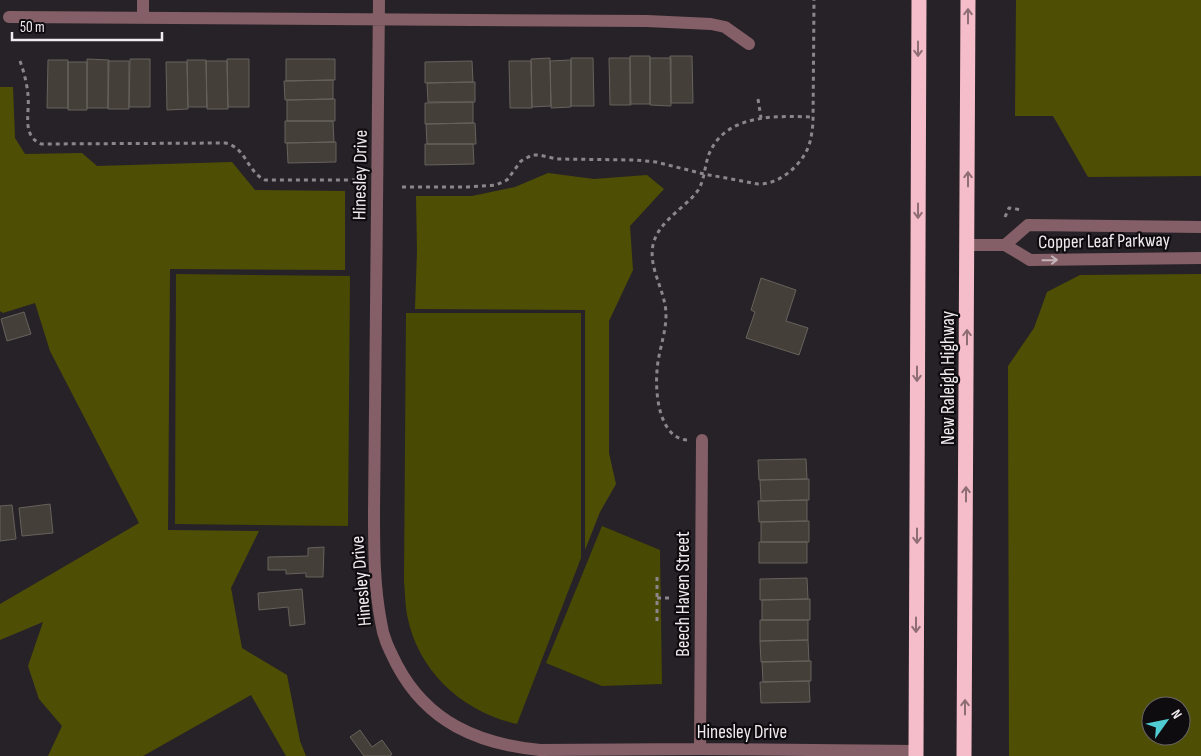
<svg xmlns="http://www.w3.org/2000/svg" width="1201" height="756" font-family="'Sofia Sans Condensed',sans-serif">
  <style>
    .green { fill: #484903 }
    .forest { fill: #4e4f05; fill-rule: evenodd }
    .building { fill: #443f39; stroke: #67625c }
    .lines { fill: none; stroke-linecap: round; stroke-linejoin: round }
    .path { stroke: #8b868b; stroke-width: 3; stroke-dasharray: 4 4; stroke-linecap: butt }
    .minor { stroke: #845f67; stroke-width: 12 }
    .highway { stroke: #f5bdc9; stroke-width: 15 }
    .oneway { stroke: #8e6d75 }
    .oneway2 { stroke: #c4b3b9 }
    .labels { text-anchor: middle; stroke-width: 4.5; stroke-linejoin: round; paint-order: stroke }
    .street-label { font-size: 19px; fill: #efebef; stroke: #0f0c0f }
  </style>
  <rect width="100%" height="100%" fill="#272227"/>
  <!-- green -->
  <path class="green" d="M 176,274 L 350,276 L 348,526 L 175,524 Z
    M 406,313 L 581,313 L 581,558 L 517,724 C 463,712 418,672 407,615 C 405,604 405,592 404,581 Z
    M 602,526 L 660,550 L 662,684 L 602,686 L 546,663 Z"/>
  <!-- forest -->
  <path class="forest" d="M 1016,0 L 1201,0 L 1201,176 L 1088,177 L 1053,116 L 1015,116 Z
    M 0,87 L 13,87 L 15,138 L 25,154 L 82,153 L 97,166 L 232,162 L 255,190 L 345,191 L 345,270 L 170,269 L 168,530 L 259,531 L 231,588 L 242,648 L 287,675 L 300,741 L 306,756 L 286,756 L 251,695 L 143,756 L 48,756 L 62,726 L 39,699 L 28,666 L 43,622 L 0,640 L 0,604 L 139,523 L 50,351 L 35,303 L 3,313 L 0,311 Z
    M 548,173 L 594,179 L 647,175 L 664,189 L 630,226 L 633,270 L 609,321 L 609,453 L 616,484 L 600,512 L 585,550 L 585,310 L 415,309 L 417,251 L 416,196 L 472,196 L 515,187 Z
    M 1201,274 L 1201,756 L 1009,756 L 1008,366 L 1034,328 L 1047,292 L 1080,275 ZM 1151,706 L 1181,706 L 1181,736 L 1151,736 Z"/>
  <!-- building -->
  <path class="building" d="M 630,56 L 650,56 L 650,104 L 630,104 Z
    M 670,56 L 692,56 L 693,103 L 671,103 Z
    M 550,58 L 551,106 L 532,107 L 531,59 Z
    M 571,58 L 593,58 L 594,106 L 571,106 Z
    M 609,58 L 630,58 L 631,105 L 610,105 Z
    M 650,58 L 671,58 L 671,106 L 650,105 Z
    M 87,59 L 109,60 L 108,108 L 87,108 Z
    M 130,59 L 150,59 L 150,107 L 129,107 Z
    M 227,59 L 249,59 L 249,107 L 228,107 Z
    M 286,59 L 335,59 L 335,80 L 286,81 Z
    M 48,60 L 68,60 L 68,108 L 47,108 Z
    M 187,60 L 206,60 L 207,107 L 188,107 Z
    M 571,60 L 571,107 L 551,108 L 550,61 Z
    M 108,61 L 129,61 L 129,109 L 108,109 Z
    M 206,61 L 227,61 L 228,109 L 207,109 Z
    M 472,61 L 473,82 L 425,83 L 425,62 Z
    M 509,61 L 531,61 L 532,108 L 510,108 Z
    M 68,62 L 87,62 L 87,110 L 68,110 Z
    M 166,62 L 187,62 L 188,109 L 167,110 Z
    M 333,80 L 333,99 L 285,100 L 284,81 Z
    M 473,82 L 475,82 L 475,102 L 428,102 L 427,83 Z
    M 333,99 L 335,99 L 335,121 L 287,121 L 287,100 Z
    M 473,102 L 473,123 L 425,124 L 425,103 Z
    M 285,121 L 333,121 L 334,142 L 285,143 Z
    M 475,123 L 476,144 L 427,144 L 426,124 Z
    M 334,142 L 336,142 L 336,162 L 288,163 L 287,143 Z
    M 425,144 L 473,144 L 474,164 L 425,165 Z
    M 761,278 L 796,290 L 786,321 L 808,328 L 799,355 L 746,338 L 755,312 L 751,310 Z
    M 24,312 L 31,334 L 7,341 L 1,319 Z
    M 806,459 L 807,479 L 759,480 L 758,460 Z
    M 807,479 L 809,479 L 809,500 L 761,501 L 760,480 Z
    M 807,500 L 807,521 L 759,522 L 758,501 Z
    M 50,504 L 53,533 L 22,536 L 19,508 Z
    M 12,505 L 16,539 L 0,541 L 0,506 Z
    M 809,521 L 809,542 L 761,542 L 761,522 Z
    M 759,542 L 807,542 L 807,563 L 759,563 Z
    M 324,547 L 323,577 L 306,577 L 306,573 L 286,574 L 286,570 L 268,570 L 268,557 L 308,556 L 308,548 Z
    M 807,578 L 808,599 L 760,600 L 760,579 Z
    M 302,589 L 305,624 L 290,626 L 288,607 L 259,610 L 258,593 Z
    M 808,599 L 810,599 L 810,620 L 762,620 L 762,600 Z
    M 760,620 L 808,620 L 808,640 L 760,641 Z
    M 808,640 L 809,661 L 761,662 L 760,641 Z
    M 811,661 L 811,681 L 763,682 L 762,662 Z
    M 809,681 L 810,702 L 761,703 L 760,682 Z
    M 360,730 L 372,747 L 382,740 L 392,754 L 390,756 L 364,756 L 350,737 Z"/>
  <g class="lines">
    <!-- path -->
    <path class="path" d="M 20,61 C 24,72 27,84 28,95 C 30,113 21,135 41,144 L 225,143 C 246,147 247,172 265,180 L 357,180
      M 758,99 L 761,118
      M 402,187 L 468,187 L 496,185 L 507,180 L 521,161 L 532,155 L 539,155 L 557,159 L 635,160 L 656,162 L 704,174 L 758,184 C 778,185 799,167 807,150 C 811,142 812,132 813,123 L 814,0
      M 1005,217 L 1009,208 L 1023,210
      M 687,440 C 659,438 655,393 657,371 C 658,352 666,334 666,315 C 666,291 648,269 653,245 C 658,222 682,210 696,193 C 705,182 704,167 709,154 C 726,113 777,116 813,117
      M 657,577 L 657,621
      M 657,598 L 671,598"/>
    <!-- minor -->
    <path class="minor" d="M 379,0 L 374,512 C 374,549 374,586 381,622 C 383,638 390,651 397,665 C 427,722 478,744 540,750 L 700,749 L 916,751
      M 9,17 L 647,21 L 711,24 L 725,27 L 749,44
      M 143,18 L 143,0
      M 968,245 L 1005,245
      M 1005,245 L 1028,225 L 1201,227
      M 1005,245 L 1030,260 L 1201,258
      M 700,749 L 702,440"/>
    <!-- highway -->
    <path class="highway" d="M 916,756 L 919,0
      M 964,756 L 968,0"/>
  </g>
  <!-- one-way arrows -->
  <defs><path id="oneway-shaft" d="M-6 0H5M1.5-3L5.5 0L1.5 3" fill="none" stroke-width="1.6" stroke-linecap="round" stroke-linejoin="round" transform="scale(1.25)"/></defs>
  <g class="oneway">
    <use href="#oneway-shaft" transform="translate(968 16) rotate(-90)"/>
    <use href="#oneway-shaft" transform="translate(918 49) rotate(90)"/>
    <use href="#oneway-shaft" transform="translate(968 179) rotate(-90)"/>
    <use href="#oneway-shaft" transform="translate(918 211) rotate(90)"/>
    <use href="#oneway-shaft" transform="translate(967 337) rotate(-90)"/>
    <use href="#oneway-shaft" transform="translate(917 374) rotate(90)"/>
    <use href="#oneway-shaft" transform="translate(966 494) rotate(-90)"/>
    <use href="#oneway-shaft" transform="translate(917 536) rotate(90)"/>
    <use href="#oneway-shaft" transform="translate(916 625) rotate(90)"/>
    <use href="#oneway-shaft" transform="translate(965 707) rotate(-90)"/>
  </g>
  <use class="oneway2" href="#oneway-shaft" transform="translate(1050 260) rotate(-1)"/>
  <g class="labels">
    <!-- street labels -->
    <g class="street-label">
      <text transform="translate(359 175) rotate(-89)" y="7">Hinesley Drive</text>
      <text transform="translate(1104 240) rotate(-1)" y="7">Copper Leaf Parkway</text>
      <text transform="translate(947 378) rotate(-90)" y="7">New Raleigh Highway</text>
      <text transform="translate(360 581) rotate(-95)" y="7">Hinesley Drive</text>
      <text transform="translate(682 594) rotate(-90)" y="7">Beech Haven Street</text>
      <text x="742" y="738">Hinesley Drive</text>
    </g>
  </g>
  <!-- north arrow -->
  <g transform="translate(1166 721) rotate(57)"><circle r="24" fill="#0f0c0f" stroke="#696569"/>
  <path d="M0-4L9 19L0 12L-9 19Z" fill="#51ccd3"/>
  <text y="-8" font-size="14" font-weight="bold" text-anchor="middle" fill="#efebef">N</text>
  </g>
  <!-- scale -->
  <path d="M12 32v8h150v-8" fill="none" stroke="#efebef" stroke-width="2.5"/>
  <text x="20" y="32" font-size="15" fill="#efebef" stroke="#0f0c0f" stroke-width="4" paint-order="stroke">50 m</text>
</svg>
